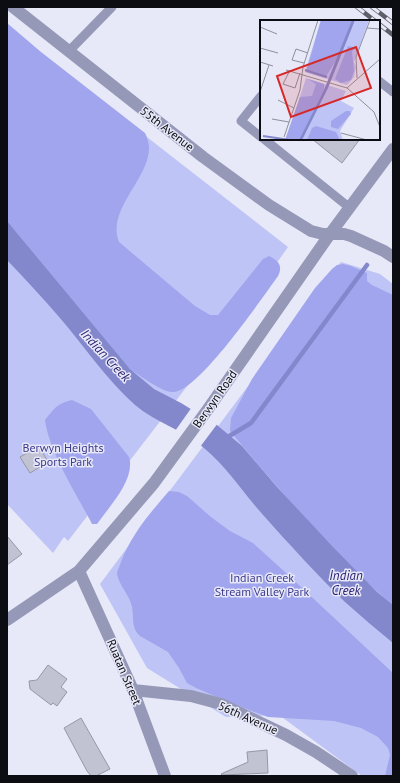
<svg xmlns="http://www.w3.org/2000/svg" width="400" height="783" font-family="'PT Sans',sans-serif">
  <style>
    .green { fill: #bfc4f6 }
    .forest { fill: #a0a5ed }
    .water { fill: #8387cc }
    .pier { fill: #e7e8f8 }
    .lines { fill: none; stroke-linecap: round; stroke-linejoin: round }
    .stream { stroke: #8387cc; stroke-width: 4.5 }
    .building { fill: #c1c2d2; stroke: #9698a7 }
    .lane { stroke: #9598b7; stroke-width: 9 }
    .street { stroke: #9598b7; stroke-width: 12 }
    .rail-casing { stroke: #5e5f68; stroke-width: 4.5 }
    .rail { stroke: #e7e8f8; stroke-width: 3; stroke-dasharray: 9; stroke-linecap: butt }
    .labels { text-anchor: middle; stroke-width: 3; stroke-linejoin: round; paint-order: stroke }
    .street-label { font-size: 12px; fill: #0c0d12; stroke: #e7e8f8 }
    .park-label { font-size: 12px; fill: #3d3a8d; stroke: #e7e8f8 }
    .water-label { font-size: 13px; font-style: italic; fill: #292071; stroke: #e7e8f8 }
    .inset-river { fill: none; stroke: #8387cc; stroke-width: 2 }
    .inset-road { fill: none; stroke: #8f909c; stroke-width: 1 }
    .view { fill: #d62828; fill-opacity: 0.15; stroke: #d62828; stroke-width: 2 }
    .inset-edge { fill: none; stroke: #0c0d12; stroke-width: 2 }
  </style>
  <rect width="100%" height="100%" fill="#e7e8f8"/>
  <!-- green -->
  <path class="green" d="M 7,28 L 288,247 L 218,346 L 68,541 L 64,537 L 53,553 L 7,504 Z
    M 341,262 L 380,274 L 393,284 L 393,776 L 362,776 L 279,715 L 226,717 L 147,668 L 100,584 Z"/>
  <!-- forest -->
  <path class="forest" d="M 7,23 L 41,52 L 145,133 C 147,137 149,143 149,148 C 149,179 106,210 119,242 L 195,306 L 210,315 L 218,315 L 263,259 L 269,256 C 279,261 283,266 278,276 C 262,298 198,392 173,392 C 163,393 139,375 130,369 L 7,221 Z
    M 343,264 L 351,266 L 367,273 L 367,281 L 372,285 L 393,295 L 393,605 C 367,584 344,559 321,535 C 289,501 260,467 230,431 L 231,418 L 252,379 L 315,288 L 332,269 L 337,265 Z
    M 72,400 L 91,409 L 129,457 C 136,479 109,507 97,524 L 92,524 L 90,520 C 75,492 49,451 45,420 C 55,408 56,404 72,400 Z
    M 169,491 L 179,492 L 187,496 L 211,517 L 230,531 L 253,543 L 285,572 L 393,673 L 393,776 L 385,776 L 390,755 L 388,748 L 378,737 L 361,728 L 334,721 L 268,717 L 231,703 L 196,688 L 187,683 L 179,668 L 168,652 L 140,636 C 131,628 134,618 132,607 C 130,595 119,586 117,574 C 117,570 120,566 121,562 C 131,535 150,513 169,491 Z"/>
  <!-- water -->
  <path class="water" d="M 7,221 L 130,369 L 154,389 L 181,403 L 217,425 L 242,446 L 277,487 L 333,547 L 377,592 L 393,605 L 393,643 C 377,630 361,616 345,602 C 317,575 290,545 264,516 C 244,494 227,467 204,448 C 184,430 156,423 135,405 C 106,379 85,347 60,318 C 43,298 25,279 7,260 Z"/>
  <!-- pier -->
  <path class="pier" d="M 192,407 L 218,423 L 200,447 L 175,431 Z"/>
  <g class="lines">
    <!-- stream -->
    <path class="stream" d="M 226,438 L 251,423 L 367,265"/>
  </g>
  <!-- building -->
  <path class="building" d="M 312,139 L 360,139 L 342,163 Z
    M 39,446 L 48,462 L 30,473 L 20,457 Z
    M 7,536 L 22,554 L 7,565 Z
    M 48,665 L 67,679 L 61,687 L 67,692 L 57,706 L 53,703 L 51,705 L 30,689 L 29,681 L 37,680 Z
    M 81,718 L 110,769 L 96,776 L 91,776 L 87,771 L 64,728 Z
    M 267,750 L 268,773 L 222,775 L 221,774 L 248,762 L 247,752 Z"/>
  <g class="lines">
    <!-- lane -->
    <path class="lane" d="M 69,51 L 112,7
      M 379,81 L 393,92
      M 261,96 L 241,121 L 261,137
      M 264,139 L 350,208"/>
    <!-- street -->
    <path class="street" d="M 13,7 L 203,157 L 269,205 L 311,231 L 323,234 L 344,234 L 351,236 L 384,251 L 393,257
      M 79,571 L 133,690 L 165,776
      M 7,620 L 79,571 L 154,483 L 208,409 L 330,234 L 393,149
      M 133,690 L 191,696 L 221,704 L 286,735 L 316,752 L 352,776"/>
    <!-- rail casing -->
    <g class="rail-casing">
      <path id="rail" d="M 357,7 L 375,21
        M 372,7 L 393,23
        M 379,24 L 393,35"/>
    </g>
    <!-- rail -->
    <use href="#rail" class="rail"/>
  </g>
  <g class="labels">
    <!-- street labels -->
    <g class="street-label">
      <text transform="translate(167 129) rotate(38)" y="4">55th Avenue</text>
      <text transform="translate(215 399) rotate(-55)" y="4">Berwyn Road</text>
      <text transform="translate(124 672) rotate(67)" y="4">Ruatan Street</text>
      <text transform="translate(248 718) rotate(24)" y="4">56th Avenue</text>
    </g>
    <!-- park labels -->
    <g class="park-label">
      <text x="63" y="452">Berwyn Heights<tspan x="63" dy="14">Sports Park</tspan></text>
      <text x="262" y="582">Indian Creek<tspan x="262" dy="14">Stream Valley Park</tspan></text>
    </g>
    <!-- water labels -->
    <g class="water-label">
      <text transform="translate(106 355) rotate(47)" y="5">Indian Creek</text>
      <text x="346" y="580">Indian<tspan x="346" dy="15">Creek</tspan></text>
    </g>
  </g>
  <!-- overview -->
  <g transform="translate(260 20)">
    <rect width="120" height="120" fill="#e7e8f8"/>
    <path d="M 61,0 L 109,0 L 94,42 L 96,47 L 94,57 L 87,65 L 45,52 ZM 46,58 L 86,71 L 81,81 L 94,88 L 80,111 L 83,120 L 21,120 L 27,118 Z" fill="#bfc4f6"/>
    <path d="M 61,0 L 92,0 L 78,37 L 65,58 L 46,52 ZM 88,26 L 97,28 L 92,31 L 94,51 L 91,60 L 81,63 L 75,59 ZM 48,59 L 64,64 L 64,70 L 39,120 L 25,120 L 40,77 L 52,76 L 56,64 ZM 86,91 L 90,91 L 91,94 L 78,109 L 71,107 L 71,101 ZM 56,106 L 76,112 L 80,120 L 47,120 L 52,108 Z" fill="#a0a5ed"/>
    <path d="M 92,0 L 95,0 L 68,68 L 42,120 L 39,120 L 64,70 Z" fill="#8387cc"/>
    <path class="inset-river" d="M 45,50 L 67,57M 3,116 L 30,120"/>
    <path class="inset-road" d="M 0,7 L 17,14M 107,8 L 120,9M 0,28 L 18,33M 0,42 L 13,46M 44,43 L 32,40 L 36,29 L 48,33M 26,50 L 87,68 L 114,92 L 120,107M 30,50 L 23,64 L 35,68 L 40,53M 97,58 L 96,37 L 110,0M 87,68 L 120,39M 0,72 L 9,45M 18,80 L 34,88M 12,99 L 29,102M 81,113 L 107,120M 24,117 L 40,70 L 43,47 L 58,0"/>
    <path class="view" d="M 96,27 L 111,68 L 31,97 L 17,56 Z"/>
    <rect width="120" height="120" class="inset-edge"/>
  </g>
  <!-- border -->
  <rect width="400" height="783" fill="none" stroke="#0c0d12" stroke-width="16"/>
</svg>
